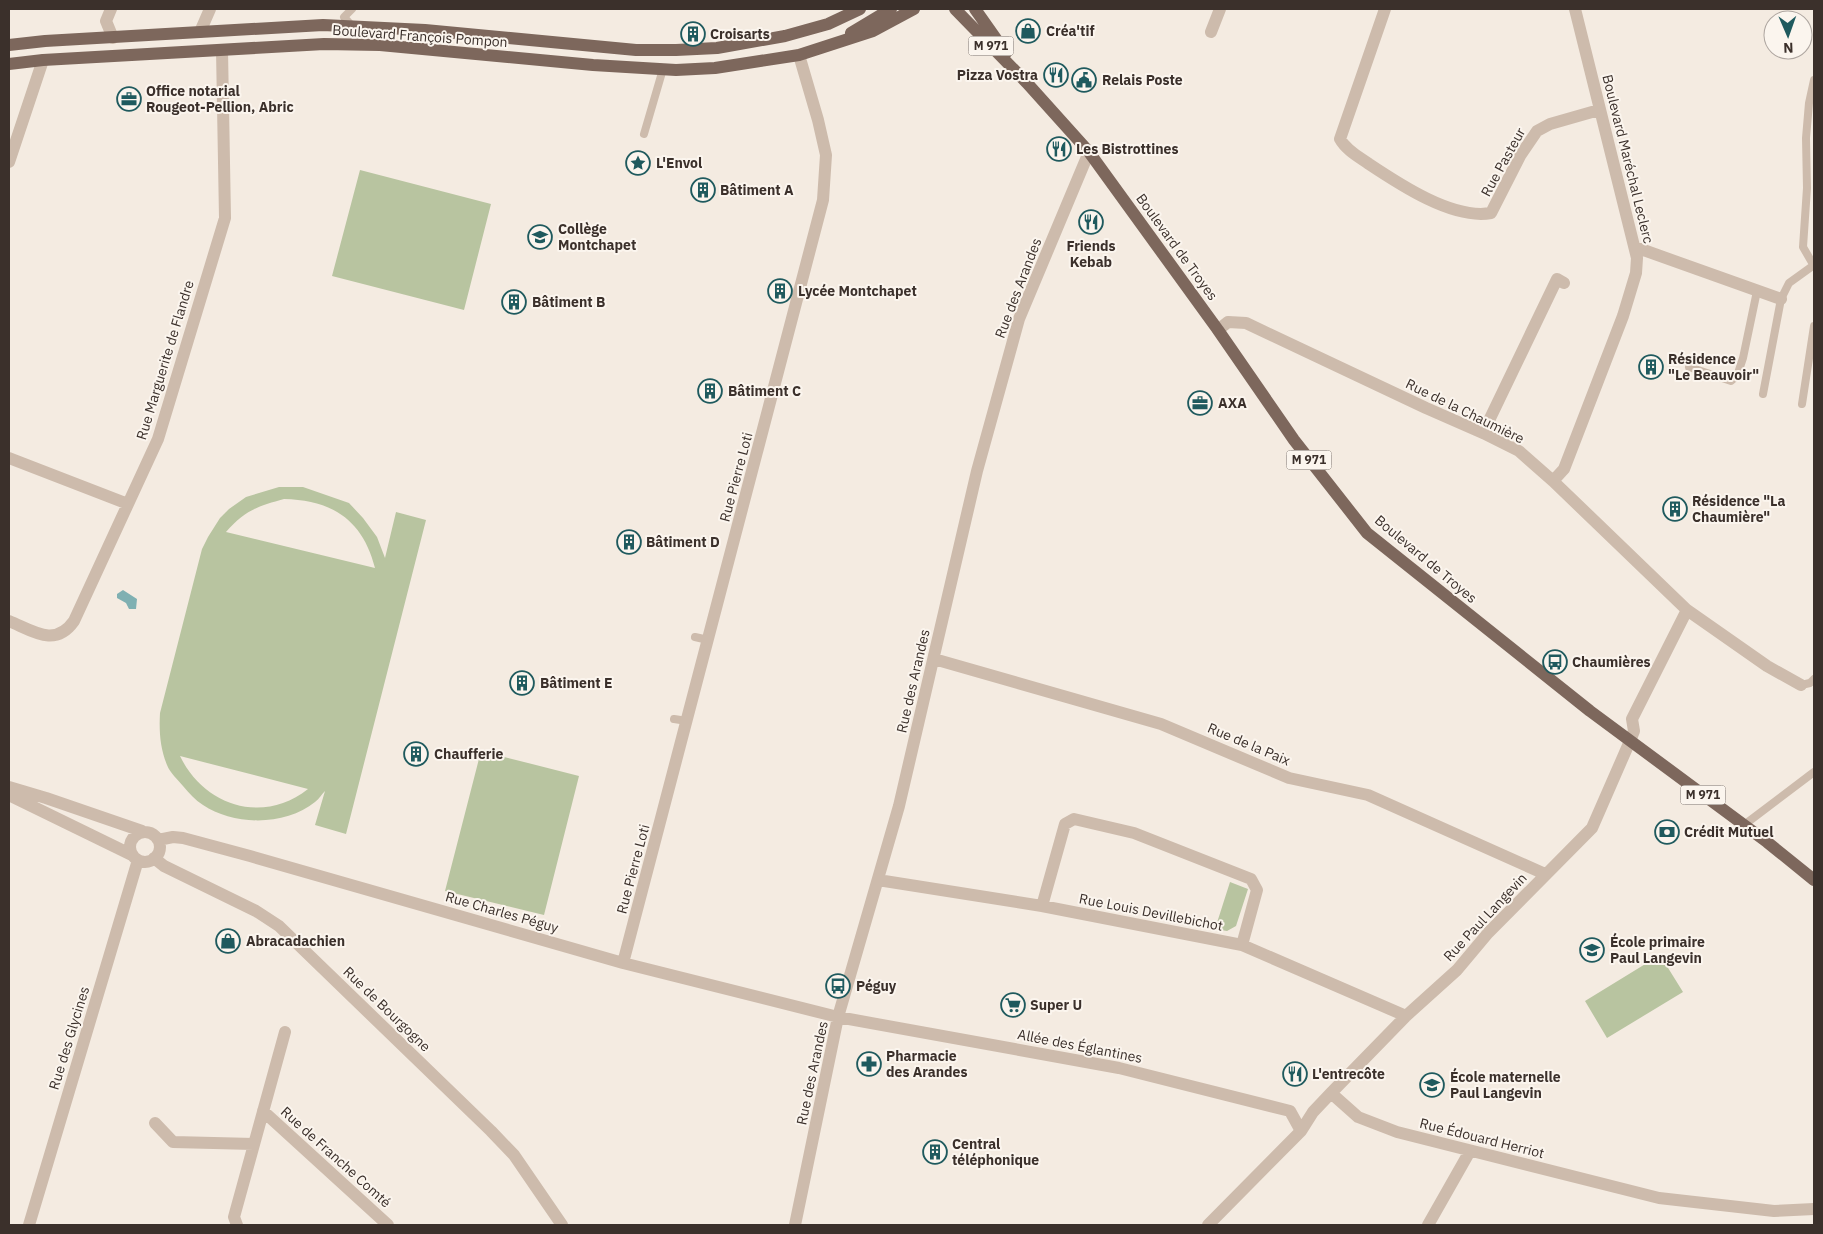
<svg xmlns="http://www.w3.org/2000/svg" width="1823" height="1234" font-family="'IBM Plex Sans',sans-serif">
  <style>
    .green { fill: #b8c4a0; fill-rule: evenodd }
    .water { fill: #7fb0b2 }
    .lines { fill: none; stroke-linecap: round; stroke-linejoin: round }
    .lane { stroke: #cdbbac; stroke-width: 8 }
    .street { stroke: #cdbbac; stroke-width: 12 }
    .primary { stroke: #7d675c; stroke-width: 12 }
    .labels { text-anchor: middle; stroke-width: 4; stroke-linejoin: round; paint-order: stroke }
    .shield { fill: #fbf5ee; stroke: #756b66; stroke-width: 1 }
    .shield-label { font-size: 12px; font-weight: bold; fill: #3b302b }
    .poi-label { font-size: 14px; font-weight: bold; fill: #3b302b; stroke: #fbf5ee; text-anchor: start }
    .street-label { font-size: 14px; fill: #3b302b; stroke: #fbf5ee }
  </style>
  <rect width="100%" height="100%" fill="#f4ebe1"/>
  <!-- green -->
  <path class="green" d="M 360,170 L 491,204 L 464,310 L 332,276 Z
    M 279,487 L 303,487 L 349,503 L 363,518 L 377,537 L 385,558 L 396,512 L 426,520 L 346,834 L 315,825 L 325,791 C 322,794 319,799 315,802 C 286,826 234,826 203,805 C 195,800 189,793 183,786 C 178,780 170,773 167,765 C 160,748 159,731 160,713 L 202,549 L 208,537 L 220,518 L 229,509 L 246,497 ZM 284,499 C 332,500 363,520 375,568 L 226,532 C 244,511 258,506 284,499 ZM 180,756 L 308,789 C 263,825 204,806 180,756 Z
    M 481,751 L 579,776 L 544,915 L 445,891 Z
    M 1230,882 L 1248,889 L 1236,926 L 1227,931 L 1215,929 Z
    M 1660,955 L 1683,992 L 1607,1038 L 1585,1001 Z"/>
  <!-- water -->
  <path class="water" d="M 123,590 L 137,599 L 136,609 L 129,609 L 126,603 L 117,598 L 117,594 Z"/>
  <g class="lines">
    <!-- lane -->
    <path class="lane" d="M 351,25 L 344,17 L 352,9
      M 1814,80 L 1809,103 L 1806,138 L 1807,188 L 1803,247 L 1814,266
      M 644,134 L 663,69
      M 1689,367 L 1731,381 L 1737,376 L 1743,358 L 1757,291
      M 1763,394 L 1781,299 L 1789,283 L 1814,265
      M 1802,404 L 1814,326
      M 695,637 L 708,640
      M 1801,685 L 1810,683 L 1814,679
      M 674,719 L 687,721
      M 1744,825 L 1814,772"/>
    <!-- street -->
    <path class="street" d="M 111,9 L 106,21 L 113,38
      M 1385,9 L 1340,139 C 1346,150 1359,157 1369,164 C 1399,184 1453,220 1491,213 L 1520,156 L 1537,131 L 1550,124 L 1599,110
      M 200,32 L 210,9
      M 1211,32 L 1220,9
      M 9,162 L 43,60
      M 1635,247 L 1781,299
      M 1483,433 L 1557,279 L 1564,283
      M 9,458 L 128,504
      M 1553,481 L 1564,469 L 1623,316 L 1636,273 L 1637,258 L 1575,9
      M 1687,610 L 1767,666 L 1801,685
      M 9,621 C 33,631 55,648 74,621 L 158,439 L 225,218 L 222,50
      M 934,659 L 1161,724 L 1289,778 L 1368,795 L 1545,874
      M 9,787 L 46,798 L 142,831
      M 9,795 L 132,855
      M130 847a15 15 0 1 1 30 0a15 15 0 1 1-30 0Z
      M 158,840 L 173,837 L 183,838 L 250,856 L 623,963 L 838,1017 L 1119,1068 L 1290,1111 L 1301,1131
      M 154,858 L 164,866 L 256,911 L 279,926 L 491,1131 L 514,1155 L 562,1225
      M 878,880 L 1042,906 L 1242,945 L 1406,1016
      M 1042,906 L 1065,824 L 1074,819 L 1134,833 L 1251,879 L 1257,890 L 1242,945
      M 623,963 L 823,200 L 826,155 L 818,120 L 799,55
      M 1331,1093 L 1358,1117 L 1397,1132 L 1659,1198 L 1774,1211 L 1814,1209
      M 263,1111 L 388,1225
      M 155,1123 L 173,1142 L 254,1144
      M 29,1225 L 138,860
      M 237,1225 L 234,1217 L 285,1032
      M 795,1225 L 838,1017 L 899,806 L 977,471 L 1019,319 L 1089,152
      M 1208,1225 L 1301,1131 L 1313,1112 L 1331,1093 L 1406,1016 L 1457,970 L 1488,933 L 1592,828 L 1630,741 L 1634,731 L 1632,719 L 1687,610 L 1553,481 L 1519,451 L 1483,433 L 1426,408 L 1246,323 L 1228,322 L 1218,330
      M 1428,1225 L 1470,1151"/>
    <!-- primary -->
    <path class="primary" d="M 955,9 L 1027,83 L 1089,152 L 1218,330 L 1294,440 L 1367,533 L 1590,711 L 1767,842 L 1814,880
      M 975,9 L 1006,53
      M 851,33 L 891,9
      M 9,45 L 45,41 L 323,25 L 425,30 L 636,50 L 676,50 L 717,48 L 785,36 L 828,24 L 860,9
      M 9,64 L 43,60 L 324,44 L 380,45 L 593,65 L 676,70 L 715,68 L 799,55 L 873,31 L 914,9"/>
  </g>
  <!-- icons -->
  <defs>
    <g id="shop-ring" transform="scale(1.25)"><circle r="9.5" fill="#fbf5ee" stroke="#1f5a5e" stroke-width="1.5"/><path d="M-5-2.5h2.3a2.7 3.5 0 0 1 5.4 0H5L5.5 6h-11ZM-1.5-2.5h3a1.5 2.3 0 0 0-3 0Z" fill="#1f5a5e"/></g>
    <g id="building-ring" transform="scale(1.25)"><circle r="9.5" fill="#fbf5ee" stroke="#1f5a5e" stroke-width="1.5"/><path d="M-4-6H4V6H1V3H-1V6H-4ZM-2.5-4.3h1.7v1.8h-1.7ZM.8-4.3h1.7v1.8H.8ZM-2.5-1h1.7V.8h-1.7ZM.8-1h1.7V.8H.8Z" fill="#1f5a5e"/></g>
    <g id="restaurant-ring" transform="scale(1.25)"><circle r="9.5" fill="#fbf5ee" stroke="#1f5a5e" stroke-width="1.5"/><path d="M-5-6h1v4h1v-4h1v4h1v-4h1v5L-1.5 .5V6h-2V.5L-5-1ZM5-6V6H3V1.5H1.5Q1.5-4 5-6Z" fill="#1f5a5e"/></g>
    <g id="civic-ring" transform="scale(1.25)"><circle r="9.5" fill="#fbf5ee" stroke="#1f5a5e" stroke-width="1.5"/><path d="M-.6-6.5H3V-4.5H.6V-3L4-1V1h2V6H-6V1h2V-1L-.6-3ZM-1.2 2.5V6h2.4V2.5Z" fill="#1f5a5e"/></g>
    <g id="office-ring" transform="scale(1.25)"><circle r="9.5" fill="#fbf5ee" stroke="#1f5a5e" stroke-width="1.5"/><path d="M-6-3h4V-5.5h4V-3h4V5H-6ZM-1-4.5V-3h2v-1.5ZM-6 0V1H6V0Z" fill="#1f5a5e"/></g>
    <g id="sight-ring" transform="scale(1.25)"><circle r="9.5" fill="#fbf5ee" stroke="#1f5a5e" stroke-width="1.5"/><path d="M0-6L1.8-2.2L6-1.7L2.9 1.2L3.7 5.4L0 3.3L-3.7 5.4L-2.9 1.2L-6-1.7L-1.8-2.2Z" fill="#1f5a5e"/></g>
    <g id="school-ring" transform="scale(1.25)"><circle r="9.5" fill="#fbf5ee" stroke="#1f5a5e" stroke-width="1.5"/><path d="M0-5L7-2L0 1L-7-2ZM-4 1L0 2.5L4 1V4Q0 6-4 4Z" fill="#1f5a5e"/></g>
    <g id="bus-ring" transform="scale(1.25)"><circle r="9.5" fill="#fbf5ee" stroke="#1f5a5e" stroke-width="1.5"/><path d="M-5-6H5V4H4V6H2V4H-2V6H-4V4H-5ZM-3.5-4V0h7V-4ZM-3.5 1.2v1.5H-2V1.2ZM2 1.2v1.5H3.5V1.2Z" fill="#1f5a5e"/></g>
    <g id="bank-ring" transform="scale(1.25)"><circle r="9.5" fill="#fbf5ee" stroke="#1f5a5e" stroke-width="1.5"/><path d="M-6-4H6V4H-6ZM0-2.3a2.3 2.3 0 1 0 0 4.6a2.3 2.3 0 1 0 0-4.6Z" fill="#1f5a5e"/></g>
    <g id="supermarket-ring" transform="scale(1.25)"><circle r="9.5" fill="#fbf5ee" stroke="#1f5a5e" stroke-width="1.5"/><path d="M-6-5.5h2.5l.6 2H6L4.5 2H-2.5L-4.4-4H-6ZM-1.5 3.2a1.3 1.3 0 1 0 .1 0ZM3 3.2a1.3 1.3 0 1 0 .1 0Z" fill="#1f5a5e"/></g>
    <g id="pharmacy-ring" transform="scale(1.25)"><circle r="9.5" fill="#fbf5ee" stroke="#1f5a5e" stroke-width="1.5"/><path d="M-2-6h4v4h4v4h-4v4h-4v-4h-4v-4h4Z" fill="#1f5a5e"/></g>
  </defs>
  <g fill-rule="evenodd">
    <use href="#shop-ring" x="1028" y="31"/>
    <use href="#building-ring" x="693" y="34"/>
    <use href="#restaurant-ring" x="1056" y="75"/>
    <use href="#civic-ring" x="1084" y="80"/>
    <use href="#office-ring" x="129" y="99"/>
    <use href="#restaurant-ring" x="1059" y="149"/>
    <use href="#sight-ring" x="638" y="163"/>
    <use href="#building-ring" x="703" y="190"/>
    <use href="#restaurant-ring" x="1091" y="222"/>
    <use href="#school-ring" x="540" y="237"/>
    <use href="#building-ring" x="780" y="291"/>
    <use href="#building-ring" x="514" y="302"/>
    <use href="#building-ring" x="1651" y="367"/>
    <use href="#building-ring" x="710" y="391"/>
    <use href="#office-ring" x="1200" y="403"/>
    <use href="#building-ring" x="1675" y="509"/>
    <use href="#building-ring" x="629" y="542"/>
    <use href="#bus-ring" x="1555" y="662"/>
    <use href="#building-ring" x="522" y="683"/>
    <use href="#building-ring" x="416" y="754"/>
    <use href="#bank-ring" x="1667" y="832"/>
    <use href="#shop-ring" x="228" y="941"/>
    <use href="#school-ring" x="1592" y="950"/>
    <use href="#bus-ring" x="838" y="986"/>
    <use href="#supermarket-ring" x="1013" y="1005"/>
    <use href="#pharmacy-ring" x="869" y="1064"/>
    <use href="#restaurant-ring" x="1295" y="1074"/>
    <use href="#school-ring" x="1432" y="1085"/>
    <use href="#building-ring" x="935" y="1152"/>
  </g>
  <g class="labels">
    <!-- shield labels -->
    <g class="shield">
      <rect x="968.5" y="36.5" width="45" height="19" rx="4"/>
      <rect x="1286.5" y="450.5" width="45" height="19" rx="4"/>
      <rect x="1680.5" y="785.5" width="45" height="19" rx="4"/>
    </g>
    <g class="shield-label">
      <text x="991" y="50">M 971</text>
      <text x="1309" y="464">M 971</text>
      <text x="1703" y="799">M 971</text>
    </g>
    <!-- poi labels -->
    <g class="poi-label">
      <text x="1046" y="36">Créa'tif</text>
      <text x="710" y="39">Croisarts</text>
      <text x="1038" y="80" text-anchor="end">Pizza Vostra</text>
      <text x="1102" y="85">Relais Poste</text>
      <text x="146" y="96">Office notarial<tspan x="146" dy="16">Rougeot-Pellion, Abric</tspan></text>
      <text x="1076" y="154">Les Bistrottines</text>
      <text x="656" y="168">L'Envol</text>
      <text x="720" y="195">Bâtiment A</text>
      <text x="558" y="234">Collège<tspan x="558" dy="16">Montchapet</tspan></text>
      <text x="1091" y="251" text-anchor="middle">Friends<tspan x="1091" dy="16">Kebab</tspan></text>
      <text x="798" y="296">Lycée Montchapet</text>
      <text x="532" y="307">Bâtiment B</text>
      <text x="1668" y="364">Résidence<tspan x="1668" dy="16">"Le Beauvoir"</tspan></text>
      <text x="728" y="396">Bâtiment C</text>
      <text x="1218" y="408">AXA</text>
      <text x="1692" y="506">Résidence "La<tspan x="1692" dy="16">Chaumière"</tspan></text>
      <text x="646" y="547">Bâtiment D</text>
      <text x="1572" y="667">Chaumières</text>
      <text x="540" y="688">Bâtiment E</text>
      <text x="434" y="759">Chaufferie</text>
      <text x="1684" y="837">Crédit Mutuel</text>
      <text x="246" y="946">Abracadachien</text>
      <text x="1610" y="947">École primaire<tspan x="1610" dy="16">Paul Langevin</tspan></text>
      <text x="856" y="991">Péguy</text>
      <text x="1030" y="1010">Super U</text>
      <text x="886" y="1061">Pharmacie<tspan x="886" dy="16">des Arandes</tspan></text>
      <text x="1312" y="1079">L'entrecôte</text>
      <text x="1450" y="1082">École maternelle<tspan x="1450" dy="16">Paul Langevin</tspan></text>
      <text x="952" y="1149">Central<tspan x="952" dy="16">téléphonique</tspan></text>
    </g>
    <!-- street labels -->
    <g class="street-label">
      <text transform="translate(420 36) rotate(4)" y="5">Boulevard François Pompon</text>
      <text transform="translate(1628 159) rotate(76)" y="5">Boulevard Maréchal Leclerc</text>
      <text transform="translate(1503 162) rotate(-61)" y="5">Rue Pasteur</text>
      <text transform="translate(1177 247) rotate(54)" y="5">Boulevard de Troyes</text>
      <text transform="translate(1018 288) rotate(-69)" y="5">Rue des Arandes</text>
      <text transform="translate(165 360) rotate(-73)" y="5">Rue Marguerite de Flandre</text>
      <text transform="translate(1465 411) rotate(26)" y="5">Rue de la Chaumière</text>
      <text transform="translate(736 477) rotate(-75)" y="5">Rue Pierre Loti</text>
      <text transform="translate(1426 559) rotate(40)" y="5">Boulevard de Troyes</text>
      <text transform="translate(913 681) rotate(-77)" y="5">Rue des Arandes</text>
      <text transform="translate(1249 744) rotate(23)" y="5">Rue de la Paix</text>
      <text transform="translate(633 869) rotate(-75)" y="5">Rue Pierre Loti</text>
      <text transform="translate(502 912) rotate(16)" y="5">Rue Charles Péguy</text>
      <text transform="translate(1151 912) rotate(11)" y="5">Rue Louis Devillebichot</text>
      <text transform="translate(1485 917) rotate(-47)" y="5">Rue Paul Langevin</text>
      <text transform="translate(387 1009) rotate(44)" y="5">Rue de Bourgogne</text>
      <text transform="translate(69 1038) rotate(-73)" y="5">Rue des Glycines</text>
      <text transform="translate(1080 1046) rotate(11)" y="5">Allée des Églantines</text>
      <text transform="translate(812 1073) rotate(-78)" y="5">Rue des Arandes</text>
      <text transform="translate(1482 1138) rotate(14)" y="5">Rue Édouard Herriot</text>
      <text transform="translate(336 1157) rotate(42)" y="5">Rue de Franche Comté</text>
    </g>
  </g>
  <!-- border -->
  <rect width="1823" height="1234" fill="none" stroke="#3b302b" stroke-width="20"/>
  <!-- north arrow -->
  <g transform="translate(1788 35) rotate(178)"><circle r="24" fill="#fbf5ee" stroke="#aea6a0"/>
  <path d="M0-4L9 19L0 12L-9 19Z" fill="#1f5a5e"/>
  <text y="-8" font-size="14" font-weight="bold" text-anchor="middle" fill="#3b302b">N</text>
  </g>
</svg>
